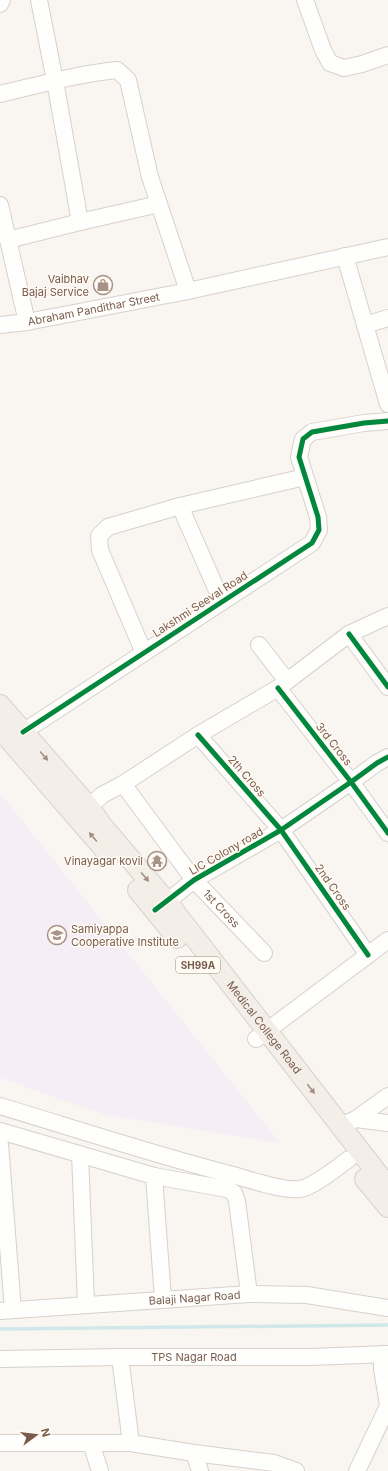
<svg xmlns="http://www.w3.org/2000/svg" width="388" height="1471" font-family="Inter,sans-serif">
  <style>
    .education { fill: #f6eef6 }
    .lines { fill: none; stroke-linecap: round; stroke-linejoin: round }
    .stream { stroke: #d0e8ea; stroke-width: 3.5 }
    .minor-casing { stroke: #d7d1cb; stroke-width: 18 }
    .major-casing { stroke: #dad1cc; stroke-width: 22 }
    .minor { stroke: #fefefd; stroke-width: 16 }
    .major { stroke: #f3eee8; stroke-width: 20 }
    .cycleway-casing { stroke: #fffaf3; stroke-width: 8 }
    .cycleway { stroke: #00873e; stroke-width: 5 }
    .oneway { fill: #a48f83 }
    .labels { text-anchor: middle; stroke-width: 3; stroke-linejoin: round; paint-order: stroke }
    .shield { fill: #fffaf3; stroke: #a28b7f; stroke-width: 1 }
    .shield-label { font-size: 10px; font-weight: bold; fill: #7a5c4d }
    .poi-label { font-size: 11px; fill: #7a5c4d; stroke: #fffaf3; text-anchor: end }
    .street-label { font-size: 11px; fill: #7a5c4d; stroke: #fffaf3 }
  </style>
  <rect width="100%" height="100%" fill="#f9f5f0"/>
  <!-- education -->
  <path class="education" d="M 0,793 L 280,1143 L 106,1115 L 0,1078 Z"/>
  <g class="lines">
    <!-- stream -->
    <path class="stream" d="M 0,1329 L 388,1325"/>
    <!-- minor casing -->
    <g class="minor-casing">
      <g id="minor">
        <path d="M 39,0 L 55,81 L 80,222"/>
        <path d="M 305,0 L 323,50 L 330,63 L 344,68 L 362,64 L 388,55"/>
        <path d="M 0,4 L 2,0"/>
        <path d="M 0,94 C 39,85 77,74 117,70 L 128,80 L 150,177 L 188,291"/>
        <path d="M 0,205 L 27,322"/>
        <path d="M 8,240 L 80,222 L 159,204"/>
        <path d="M 345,256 L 388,404"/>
        <path id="s1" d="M 0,325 L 27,322 L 188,291 L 388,247"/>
        <path d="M 365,325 L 388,318"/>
        <path d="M 180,506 L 222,602"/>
        <path d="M 349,634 L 388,687"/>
        <path d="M 259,645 L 287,681"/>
        <path d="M 144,653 L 100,550 L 99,536 L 108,527 L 180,506 L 305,477"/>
        <path d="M 278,688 L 351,782 L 388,833"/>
        <path d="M 23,732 L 312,543 L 319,530 L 318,517 L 299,457 L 303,439 L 312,432 L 364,423 L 388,421"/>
        <path d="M 198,735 L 281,830 L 368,955"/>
        <path id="s2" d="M 123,784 L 194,880 L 264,953"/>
        <path d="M 89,807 L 102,795 L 123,784 L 198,735 L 278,688 L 349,634 L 388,616"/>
        <path d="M 158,909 L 194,880 L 281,830 L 351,782 L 377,763 L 388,757"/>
        <path d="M 256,1039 L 388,940"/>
        <path d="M 0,1106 C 76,1129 152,1154 229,1174 C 249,1179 281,1191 300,1189 C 313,1187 338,1167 349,1159"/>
        <path d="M 356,1119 L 388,1123"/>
        <path d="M 340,1126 L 356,1119 L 388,1096"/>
        <path d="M 0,1131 L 154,1176 L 227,1189 L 234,1193 L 237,1201 L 249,1294"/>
        <path d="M 0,1144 L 13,1310"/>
        <path d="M 80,1154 L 86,1304"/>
        <path d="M 154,1176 L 163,1299"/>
        <path id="s3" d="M 0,1311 L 249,1294 L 307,1295 L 388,1308"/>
        <path d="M 382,1354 L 382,1369 L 388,1405"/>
        <path d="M 120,1357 L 131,1443"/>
        <path id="s4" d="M 0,1359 L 120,1357 L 311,1357 L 388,1354"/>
        <path d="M 0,1443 L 131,1443 L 194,1453 L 274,1463 L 296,1471"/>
        <path d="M 91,1443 L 100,1471"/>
        <path d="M 194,1453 L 200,1471"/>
        <path d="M 357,1471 L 388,1406"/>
      </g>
    </g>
    <!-- major casing -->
    <g class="major-casing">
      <g id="major">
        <path id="s5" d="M 0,705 L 89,807 L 103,827 L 167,902 L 388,1187"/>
        <path d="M 0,729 L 106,851"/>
        <path d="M 138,890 L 177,938"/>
        <path d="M 365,1179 L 388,1207"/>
      </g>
    </g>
    <!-- minor -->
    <use href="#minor" class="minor"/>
    <!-- major -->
    <use href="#major" class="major"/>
    <!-- cycleway casing -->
    <g class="cycleway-casing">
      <path id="cycleway" d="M 349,634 L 388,687
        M 278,688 L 351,782 L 388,833
        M 23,732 L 312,543 L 319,530 L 318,517 L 299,457 L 303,439 L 312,432 L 364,423 L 388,421
        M 198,735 L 281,830 L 368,955
        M 155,910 L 194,880 L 281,830 L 351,782 L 377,763 L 388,757"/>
    </g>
    <!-- cycleway -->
    <use href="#cycleway" class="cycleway"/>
  </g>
  <!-- one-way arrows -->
  <defs><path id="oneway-solid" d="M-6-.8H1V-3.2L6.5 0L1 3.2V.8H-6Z"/></defs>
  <g class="oneway">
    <use href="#oneway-solid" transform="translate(44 756) rotate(49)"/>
    <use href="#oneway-solid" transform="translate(93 837) rotate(-130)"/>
    <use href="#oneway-solid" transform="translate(145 877) rotate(50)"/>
    <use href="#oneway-solid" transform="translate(311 1089) rotate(52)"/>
  </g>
  <!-- icons -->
  <defs>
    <g id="shop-ring" transform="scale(1)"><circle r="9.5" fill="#fffaf3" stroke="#a69286" stroke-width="1.5"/><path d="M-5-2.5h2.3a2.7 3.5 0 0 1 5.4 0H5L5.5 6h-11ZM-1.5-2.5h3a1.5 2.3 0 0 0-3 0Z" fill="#a69286"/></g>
    <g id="temple-ring" transform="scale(1)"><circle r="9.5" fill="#fffaf3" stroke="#a69286" stroke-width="1.5"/><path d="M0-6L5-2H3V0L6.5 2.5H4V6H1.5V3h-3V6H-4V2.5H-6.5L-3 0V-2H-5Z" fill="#a69286"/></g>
    <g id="university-ring" transform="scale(1)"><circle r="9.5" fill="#fffaf3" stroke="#a69286" stroke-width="1.5"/><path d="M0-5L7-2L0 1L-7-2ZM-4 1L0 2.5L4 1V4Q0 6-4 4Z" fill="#a69286"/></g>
  </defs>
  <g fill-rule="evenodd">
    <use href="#shop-ring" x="103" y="285"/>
    <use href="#temple-ring" x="157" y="861"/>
    <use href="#university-ring" x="57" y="935"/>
  </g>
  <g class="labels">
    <!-- shield labels -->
    <rect class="shield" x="176" y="957" width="44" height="16" rx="3"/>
    <g class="shield-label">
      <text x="198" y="969">SH99A</text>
    </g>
    <!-- poi labels -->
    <g class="poi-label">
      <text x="89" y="283">Vaibhav<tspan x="89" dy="13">Bajaj Service</tspan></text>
      <text x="143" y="865">Vinayagar kovil</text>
      <text x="71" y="933" text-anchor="start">Samiyappa<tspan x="71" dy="13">Cooperative Institute</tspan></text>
    </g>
    <!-- street labels -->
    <g class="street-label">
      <text dy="4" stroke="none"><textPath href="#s1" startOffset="95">Abraham Pandithar Street</textPath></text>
      <text transform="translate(200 604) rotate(-33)" y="4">Lakshmi Seeval Road</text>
      <text transform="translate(334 744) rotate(52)" y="4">3rd Cross</text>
      <text transform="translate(247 776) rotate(49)" y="4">2th Cross</text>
      <text transform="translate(226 851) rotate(-30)" y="4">LIC Colony road</text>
      <text transform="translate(333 887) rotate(55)" y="4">2nd Cross</text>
      <text dy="4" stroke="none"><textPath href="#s2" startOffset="159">1st Cross</textPath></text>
      <text dy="4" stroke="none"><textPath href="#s5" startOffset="417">Medical College Road</textPath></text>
      <text dy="4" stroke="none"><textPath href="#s3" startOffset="195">Balaji Nagar Road</textPath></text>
      <text dy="4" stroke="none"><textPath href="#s4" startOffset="194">TPS Nagar Road</textPath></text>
    </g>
  </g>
  <!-- north arrow -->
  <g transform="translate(36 1435) rotate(75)" stroke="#fffaf3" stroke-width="3" paint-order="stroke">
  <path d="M0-3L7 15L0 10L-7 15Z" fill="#7a5c4d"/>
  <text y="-6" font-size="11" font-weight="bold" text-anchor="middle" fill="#7a5c4d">N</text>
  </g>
</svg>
